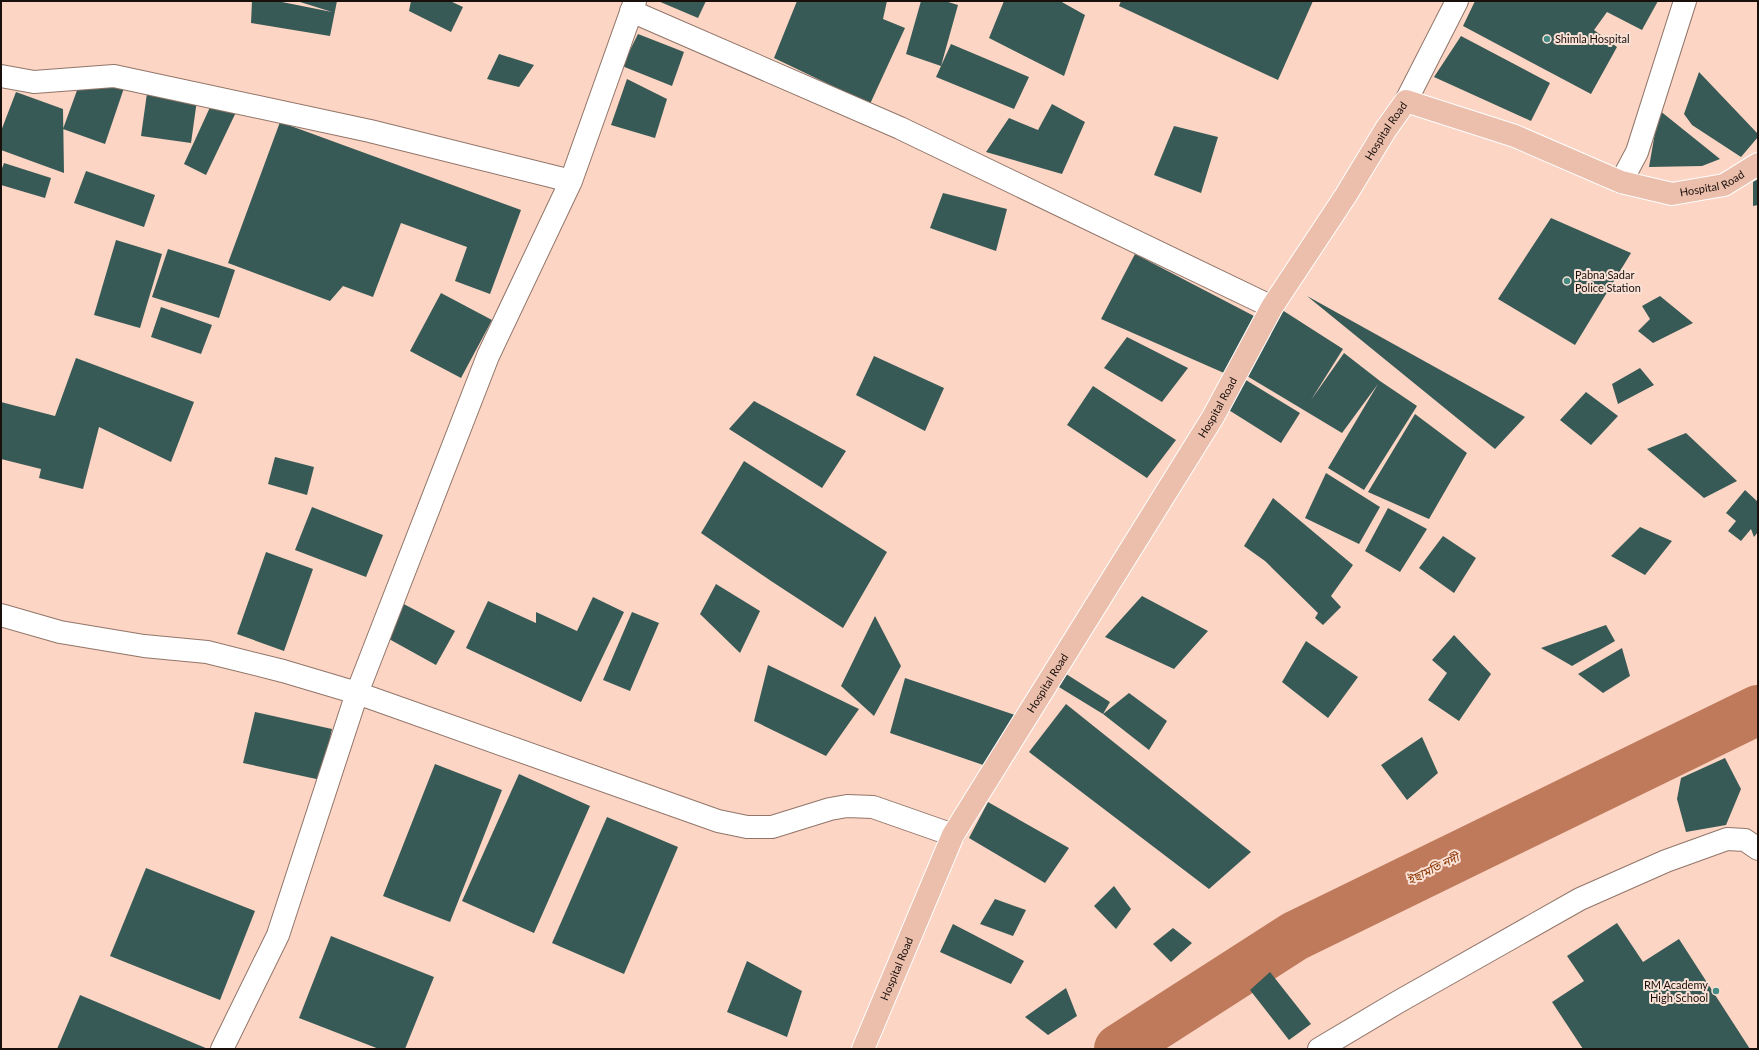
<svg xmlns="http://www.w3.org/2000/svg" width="1759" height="1050" font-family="Lato,'Noto Sans Bengali',sans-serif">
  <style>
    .built { fill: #fcd5c4 }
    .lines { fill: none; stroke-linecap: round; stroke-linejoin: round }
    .river { stroke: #bf7a5c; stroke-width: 50 }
    .building { fill: #385a56 }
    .minor-casing { stroke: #917569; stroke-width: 24 }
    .major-casing { stroke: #fff; stroke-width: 24 }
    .minor { stroke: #fff; stroke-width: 22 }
    .major { stroke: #ebbfac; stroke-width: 22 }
    .poi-dot { fill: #448b84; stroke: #fae1d6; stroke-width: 1.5 }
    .labels { text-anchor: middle; stroke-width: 4; stroke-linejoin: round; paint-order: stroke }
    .poi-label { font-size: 11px; fill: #190f0b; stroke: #fae1d6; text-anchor: start }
    .street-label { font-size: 11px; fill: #190f0b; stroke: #fae1d6 }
    .water-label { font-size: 12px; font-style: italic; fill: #8b3705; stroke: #fae1d6 }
  </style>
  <rect width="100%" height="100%" fill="#fae1d6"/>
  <!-- built -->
  <path class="built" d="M 1,1 L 1758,1 L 1758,1049 L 1,1049 Z"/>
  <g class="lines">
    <!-- river -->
    <path class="river" d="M 1119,1049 L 1295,936 L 1758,710"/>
  </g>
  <!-- building -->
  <path class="building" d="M 252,1 L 277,1 L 332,12 L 297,1 L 337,1 L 330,36 L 251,23 Z
    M 411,1 L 450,1 L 463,7 L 451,32 L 409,11 Z
    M 658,1 L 706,1 L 698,18 Z
    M 797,1 L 887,1 L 883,19 L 905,28 L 870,104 L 774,58 Z
    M 921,1 L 945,1 L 958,5 L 941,66 L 906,54 Z
    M 1004,1 L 1060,1 L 1085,15 L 1064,76 L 989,38 Z
    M 1121,1 L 1313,1 L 1278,80 L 1119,6 Z
    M 1475,1 L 1658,1 L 1642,30 L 1607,12 L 1594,30 L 1617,47 L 1591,94 L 1463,26 Z
    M 638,34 L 684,52 L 672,86 L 622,66 Z
    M 1461,36 L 1550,83 L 1531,121 L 1434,77 Z
    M 951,44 L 1029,77 L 1014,109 L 936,77 Z
    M 499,54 L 534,65 L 519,87 L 487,79 Z
    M 1699,72 L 1758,134 L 1758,137 L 1741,157 L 1692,125 L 1684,114 Z
    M 627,79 L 667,99 L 655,138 L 611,125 Z
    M 80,82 L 125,85 L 105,144 L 63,129 Z
    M 16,92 L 63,109 L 64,173 L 1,150 L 1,131 Z
    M 147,93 L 197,100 L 191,143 L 141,136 Z
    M 1052,104 L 1085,122 L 1062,174 L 986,152 L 1009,118 L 1038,130 Z
    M 211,105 L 238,108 L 206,175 L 184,164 Z
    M 1659,110 L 1720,159 L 1702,166 L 1649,167 Z
    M 280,122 L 521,210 L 490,294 L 455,281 L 467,247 L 401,223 L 373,297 L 343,286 L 330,301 L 228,263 Z
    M 1174,126 L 1218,137 L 1201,193 L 1154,175 Z
    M 4,163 L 51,178 L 45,198 L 1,185 L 1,171 Z
    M 86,171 L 155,195 L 144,227 L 74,203 Z
    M 1758,179 L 1758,205 L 1753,206 L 1753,182 Z
    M 943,193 L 1007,209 L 996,251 L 930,228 Z
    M 1551,218 L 1631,253 L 1575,345 L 1498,299 Z
    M 116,240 L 162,254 L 140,328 L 94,315 Z
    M 168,249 L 235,270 L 219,318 L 152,297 Z
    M 1135,254 L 1254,316 L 1224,373 L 1101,319 Z
    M 441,293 L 492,320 L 461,378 L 410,351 Z
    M 1307,296 L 1525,417 L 1495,449 Z
    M 1660,296 L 1693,323 L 1653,343 L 1638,331 L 1650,319 L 1642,306 Z
    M 161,307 L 212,325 L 201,354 L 151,337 Z
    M 1279,308 L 1343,349 L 1311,400 L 1344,353 L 1380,381 L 1417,406 L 1364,490 L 1328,468 L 1378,384 L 1342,433 L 1242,373 Z
    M 1127,337 L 1188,368 L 1162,402 L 1104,368 Z
    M 874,356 L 944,388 L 925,431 L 856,395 Z
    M 76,358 L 194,402 L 171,462 L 99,427 L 83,489 L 39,478 L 41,469 L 1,459 L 1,402 L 55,416 Z
    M 1640,368 L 1654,385 L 1618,404 L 1612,384 Z
    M 1241,377 L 1300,413 L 1281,443 L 1224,407 Z
    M 1093,386 L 1176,440 L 1147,478 L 1067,425 Z
    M 1586,392 L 1618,416 L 1591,445 L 1560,420 Z
    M 754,401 L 846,451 L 822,488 L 729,429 Z
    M 1415,414 L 1467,453 L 1429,519 L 1368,492 Z
    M 1686,433 L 1737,481 L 1704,498 L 1647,449 Z
    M 275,457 L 314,467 L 307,495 L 268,484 Z
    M 744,461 L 887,552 L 843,628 L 771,581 L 701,533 Z
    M 1326,473 L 1380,507 L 1359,544 L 1305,518 Z
    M 1745,490 L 1758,502 L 1758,532 L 1754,537 L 1751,529 L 1741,541 L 1728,531 L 1736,521 L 1726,513 Z
    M 1273,498 L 1353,565 L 1331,596 L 1341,607 L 1323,625 L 1315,618 L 1318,613 L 1265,561 L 1244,546 Z
    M 312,507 L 383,535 L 366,577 L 295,550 Z
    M 1388,508 L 1427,529 L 1400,572 L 1365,551 Z
    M 1640,527 L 1672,541 L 1645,575 L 1611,556 Z
    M 1443,536 L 1476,558 L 1454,593 L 1419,568 Z
    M 266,552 L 313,569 L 284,651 L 237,634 Z
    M 716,584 L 760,611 L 740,653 L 700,614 Z
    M 1142,596 L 1208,631 L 1174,669 L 1105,637 Z
    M 593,597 L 624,612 L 581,702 L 466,648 L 488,601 L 536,623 L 536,612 L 577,631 Z
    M 398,601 L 455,631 L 436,665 L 380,634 Z
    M 632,612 L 659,623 L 630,691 L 603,680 Z
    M 875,616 L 901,666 L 874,716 L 841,686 Z
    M 1606,625 L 1615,641 L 1572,666 L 1541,648 Z
    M 1454,635 L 1491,674 L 1459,721 L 1428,700 L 1447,673 L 1432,660 Z
    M 1306,641 L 1358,677 L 1328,718 L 1282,682 Z
    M 1622,648 L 1630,676 L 1603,693 L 1578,674 Z
    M 768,665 L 859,709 L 826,756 L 754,721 Z
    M 1063,672 L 1110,702 L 1103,714 L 1054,684 Z
    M 905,678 L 1021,717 L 989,767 L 890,733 Z
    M 1129,693 L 1167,721 L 1149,750 L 1103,714 Z
    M 1066,704 L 1251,852 L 1209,889 L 1029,752 Z
    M 255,712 L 332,729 L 321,780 L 243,763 Z
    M 1422,737 L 1438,773 L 1407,800 L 1381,765 Z
    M 1725,758 L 1741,789 L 1726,825 L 1686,832 L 1677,799 L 1681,778 Z
    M 435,764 L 502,790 L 450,922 L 383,896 Z
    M 519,774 L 590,806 L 534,933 L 462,901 Z
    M 988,802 L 1069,848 L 1045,883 L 969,838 Z
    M 607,817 L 678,847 L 624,974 L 552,943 Z
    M 146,868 L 255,911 L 220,1000 L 110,956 Z
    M 1114,886 L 1131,909 L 1116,929 L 1094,906 Z
    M 995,899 L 1026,910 L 1013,936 L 980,924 Z
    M 1617,923 L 1643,962 L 1679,939 L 1750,1049 L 1583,1049 L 1552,1002 L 1584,981 L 1567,956 Z
    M 953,924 L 1024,961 L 1011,984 L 940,952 Z
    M 1173,928 L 1192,943 L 1171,962 L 1153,944 Z
    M 331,936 L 434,977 L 405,1049 L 379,1049 L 299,1018 Z
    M 747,961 L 802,991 L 787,1037 L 727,1012 Z
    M 1270,972 L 1311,1024 L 1289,1040 L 1250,990 Z
    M 1066,988 L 1077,1016 L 1048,1035 L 1025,1017 Z
    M 80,995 L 208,1049 L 57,1049 Z"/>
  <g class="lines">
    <!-- minor casing -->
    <g class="minor-casing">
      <path id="minor" d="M 631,11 L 900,128 L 1272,307
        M 1,76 L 34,82 L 114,76 L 370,131 L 571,181
        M 1406,101 L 1457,1
        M 1621,182 L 1637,152 L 1685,1
        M 1,615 L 60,632 L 144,646 L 207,652 L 283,671 L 357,693 L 718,821 L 747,827 L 772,827 L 830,809 L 847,806 L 873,807 L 953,835
        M 222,1049 L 278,935 L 357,693 L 488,356 L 571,181 L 635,1
        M 1319,1049 L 1398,1002 L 1580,899 L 1666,861 L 1727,839 L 1745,840 L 1758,849"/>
    </g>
    <!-- major casing -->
    <g class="major-casing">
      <g id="major">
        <path id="s1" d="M 863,1049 L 953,835 L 1213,417 L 1272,307 L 1346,195 L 1386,129 L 1406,101 L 1515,136 L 1621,182 L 1672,194 L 1724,185 L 1758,164"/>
      </g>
    </g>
    <!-- minor -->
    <use href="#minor" class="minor"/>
    <!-- major -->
    <use href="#major" class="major"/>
  </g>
  <!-- markers -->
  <g class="poi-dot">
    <circle cx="1547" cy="39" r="4"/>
    <circle cx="1567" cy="281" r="4"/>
    <circle cx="1716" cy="991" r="4"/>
  </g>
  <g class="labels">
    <!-- poi labels -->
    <g class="poi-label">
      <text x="1555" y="43">Shimla Hospital</text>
      <text x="1575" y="279">Pabna Sadar<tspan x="1575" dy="13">Police Station</tspan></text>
      <text x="1708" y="989" text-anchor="end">RM Academy<tspan x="1708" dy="13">High School</tspan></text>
    </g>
    <!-- street labels -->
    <g class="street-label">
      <text dy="4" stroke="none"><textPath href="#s1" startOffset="1059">Hospital Road</textPath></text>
      <text dy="4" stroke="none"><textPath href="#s1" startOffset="1419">Hospital Road</textPath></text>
      <text dy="4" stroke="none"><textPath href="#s1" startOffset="735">Hospital Road</textPath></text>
      <text dy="4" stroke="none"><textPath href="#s1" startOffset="411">Hospital Road</textPath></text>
      <text dy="4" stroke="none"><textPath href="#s1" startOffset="87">Hospital Road</textPath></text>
    </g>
    <!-- water labels -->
    <g class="water-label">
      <text transform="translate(1433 869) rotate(-26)" y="4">ইছামতি নদী</text>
    </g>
  </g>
  <!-- border -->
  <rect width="1759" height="1050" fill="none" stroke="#190f0b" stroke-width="4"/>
</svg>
